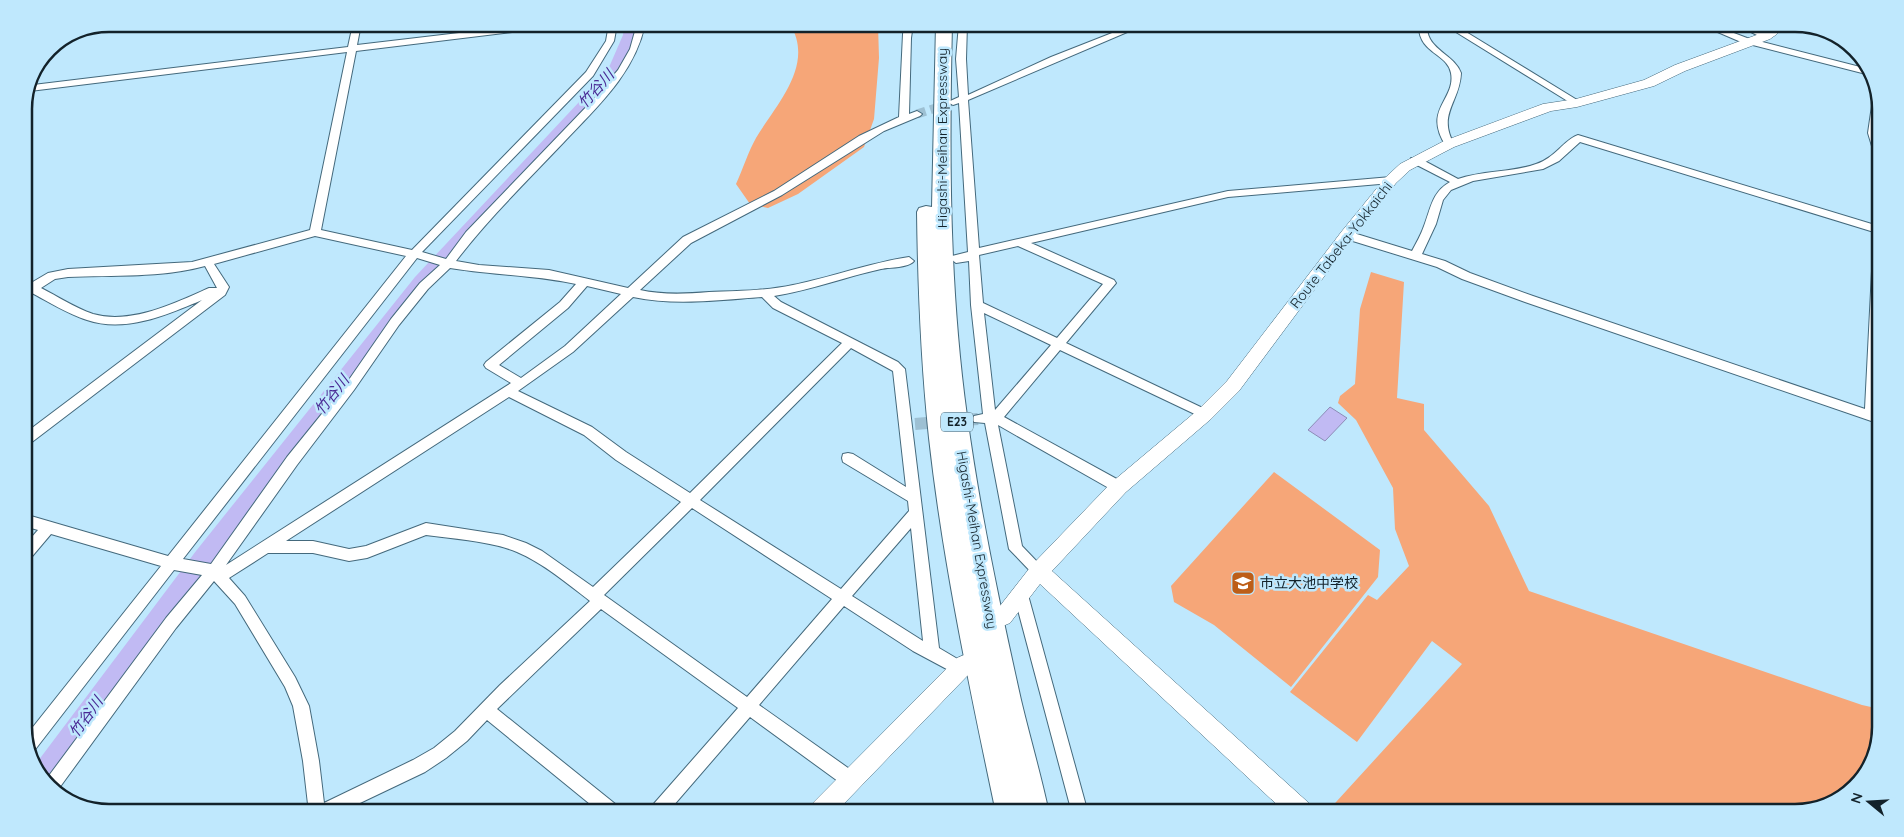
<svg xmlns="http://www.w3.org/2000/svg" width="1904" height="837" font-family="Quicksand,'Noto Sans JP',sans-serif">
  <style>
    .green { fill: #f6a678 }
    .water { fill: #c1baf3; stroke: #8d8cb7 }
    .lines { fill: none; stroke-linecap: round; stroke-linejoin: round }
    .river { fill: #c1baf3; fill-rule: evenodd }
    .street-tunnel-far1 { stroke: #9dc0d3; stroke-width: 9; stroke-dasharray: 9 5; stroke-linecap: butt }
    .street-tunnel { stroke: #9dc0d3; stroke-width: 12; stroke-dasharray: 12 5.5; stroke-linecap: butt }
    .street-casing { stroke: #44697c; stroke-width: 2 }
    .secondary-casing { stroke: #44697c; stroke-width: 1 }
    .highway-casing { stroke: #44697c; stroke-width: 2 }
    .street { fill: #fff; fill-rule: evenodd }
    .secondary { fill: #fff; fill-rule: evenodd }
    .highway { fill: #fff; fill-rule: evenodd }
    .labels { text-anchor: middle; stroke-width: 5; stroke-linejoin: round; paint-order: stroke }
    .shield { fill: #bfe8fd; stroke: #475d69; stroke-width: 1 }
    .shield-label { font-size: 12px; font-weight: bold; fill: #13222a }
    .street-label { font-size: 14px; fill: #13222a; stroke: #bfe8fd }
    .poi-label { font-size: 14px; fill: #13222a; stroke: #bfe8fd; text-anchor: start }
    .water-label { font-size: 15px; font-style: italic; fill: #492994; stroke: #bfe8fd }
    .rim { fill: none; stroke: #13222a; stroke-width: 2.5 }
  </style>
  <rect width="100%" height="100%" fill="#bfe8fd"/>
  <!-- green -->
  <path class="green" d="M 790,24 L 878,24 L 879,58 L 874,119 L 864,147 L 798,194 L 768,208 L 750,204 L 736,184 C 743,169 748,152 756,138 C 777,103 815,65 790,24 Z
    M 1371,272 L 1404,282 L 1397,398 L 1424,404 L 1424,430 L 1489,506 L 1529,591 L 1862,705 L 1880,709 L 1880,727 L 1874,760 L 1842,799 L 1795,813 L 1326,813 L 1462,664 L 1432,641 L 1357,742 L 1290,692 L 1368,595 L 1377,600 L 1409,566 L 1395,529 L 1393,488 L 1356,420 L 1338,403 L 1340,396 L 1355,384 L 1360,309 Z
    M 1274,472 L 1380,550 L 1378,577 L 1291,687 L 1214,625 L 1174,602 L 1171,586 Z"/>
  <!-- water -->
  <path class="water" d="M 1330,407 L 1347,418 L 1325,441 L 1308,430 Z"/>
  <g class="lines">
    <!-- river -->
    <path class="river" d="M 624,24 L 638,24 L 637,35 L 622,69 L 590,107 L 427,285 L 212,565 L 51,786 L 38,775 L 35,765 L 196,551 L 415,277 L 580,101 L 610,65 L 623,35 Z"/>
    <!-- street-tunnel-far1 -->
    <path class="street-tunnel-far1" d="M 917,114 L 951,103"/>
    <!-- street-tunnel -->
    <path class="street-tunnel" d="M 915,424 L 978,419"/>
    <!-- street casing -->
    <g class="street-casing">
      <path id="street" d="M 353,24 L 361,24 L 357,45 L 535,24 L 558,24 L 554,27 L 356,51 L 321,230 L 412,250 L 586,72 L 606,41 L 609,24 L 617,24 L 614,41 L 593,76 L 422,252 L 446,259 L 466,232 L 589,104 L 618,70 L 630,49 L 637,24 L 645,24 C 635,73 597,107 564,142 C 527,181 488,219 456,261 L 479,265 L 549,270 L 628,288 L 683,237 L 774,191 L 859,136 L 899,117 L 903,34 L 905,24 L 913,24 L 911,38 L 909,114 L 917,111 L 922,114 L 920,116 L 884,131 L 782,195 L 691,243 L 640,290 C 662,295 685,294 709,292 C 737,291 765,291 793,285 C 832,277 869,263 909,257 L 914,261 C 908,268 891,267 881,269 C 845,277 811,290 774,296 L 781,302 L 898,362 L 905,369 L 939,648 L 966,664 L 968,669 L 966,674 L 961,676 L 956,674 L 913,651 L 844,606 L 759,705 L 858,775 L 860,781 L 858,787 L 852,789 L 846,787 L 750,717 L 667,813 L 649,813 L 651,807 L 738,708 L 601,609 L 497,709 L 619,807 L 621,813 L 601,813 L 487,720 L 467,741 L 446,758 L 425,772 L 339,813 L 309,813 L 303,761 L 293,706 L 285,687 L 235,604 L 214,581 L 176,628 L 57,791 L 45,781 L 166,618 L 202,575 L 174,570 L 34,751 L 31,753 L 25,737 L 161,566 L 51,534 L 29,560 L 24,562 L 24,546 L 38,530 L 24,526 L 24,514 L 168,556 L 406,256 L 315,236 L 214,264 L 229,287 L 225,295 L 28,445 L 24,446 L 24,434 L 202,300 C 167,315 125,333 87,320 C 68,314 49,302 32,293 L 24,296 L 24,282 L 31,283 L 48,273 L 68,269 L 192,262 L 310,230 L 347,52 L 30,91 L 33,85 L 348,47 ZM 417,258 L 440,265 L 420,283 L 391,319 L 346,384 L 287,457 L 211,564 L 183,559 ZM 205,266 L 217,288 L 209,288 C 175,303 131,325 93,314 C 75,308 57,296 41,288 L 55,279 L 68,277 C 113,275 162,278 205,266 ZM 450,268 C 492,275 535,275 576,284 L 560,302 L 486,362 L 484,365 L 486,368 L 511,383 L 226,565 L 297,465 L 354,390 L 399,325 L 428,289 ZM 587,286 L 621,294 L 565,346 L 521,378 L 499,365 L 568,308 ZM 633,297 C 675,306 719,300 762,297 L 773,308 L 842,343 L 690,493 L 626,452 L 592,427 L 518,391 L 573,352 ZM 851,348 L 893,371 L 906,487 L 853,454 L 848,453 L 843,454 L 842,458 L 843,462 L 908,501 L 909,511 L 841,589 L 700,500 ZM 509,397 L 584,435 L 616,460 L 681,502 L 593,587 L 542,551 L 526,543 L 503,535 L 426,523 L 366,546 L 349,549 L 313,541 L 286,541 ZM 692,508 L 832,599 L 747,697 L 604,595 ZM 911,528 L 923,641 L 852,596 ZM 426,535 C 454,539 491,541 517,552 C 543,563 568,584 590,601 L 500,685 L 455,731 L 434,748 L 413,760 L 324,803 L 319,761 L 309,706 L 295,677 L 245,596 L 229,578 L 268,553 L 313,553 L 349,561 L 367,558 Z
        M 959,24 L 967,24 L 966,59 L 968,95 L 1051,57 L 1135,24 L 1146,24 L 968,100 L 979,248 L 1228,191 L 1391,177 L 1396,180 L 1391,183 L 1228,197 L 1031,243 L 1114,280 L 1116,283 L 1066,343 L 1209,411 L 1211,414 L 1209,417 L 1201,417 L 1060,350 L 1004,417 L 1124,483 L 1126,487 L 1124,491 L 1119,492 L 1114,491 L 998,425 L 1022,546 L 1046,571 L 1044,575 L 1039,577 L 1034,575 L 1009,549 L 985,423 L 974,422 L 972,419 L 974,416 L 983,414 L 971,305 L 969,261 L 956,263 L 951,259 L 952,256 L 968,252 L 959,103 L 953,105 L 948,102 L 959,97 L 956,59 ZM 1018,246 L 1103,284 L 1057,338 L 983,303 L 979,255 ZM 984,313 L 1051,345 L 995,410 Z
        M 1422,24 L 1432,24 L 1427,28 C 1428,50 1454,54 1461,73 C 1460,102 1437,114 1454,144 L 1449,147 L 1446,146 C 1422,109 1456,100 1451,73 C 1448,54 1419,53 1419,27 Z
        M 1443,24 L 1453,24 L 1582,103 L 1577,106 L 1574,105 Z
        M 1699,24 L 1710,24 L 1747,38 L 1868,69 L 1870,75 L 1741,42 Z
        M 1735,24 L 1746,24 L 1770,36 L 1769,38 L 1763,38 Z
        M 1874,92 L 1876,92 C 1881,108 1878,115 1878,131 C 1878,140 1880,150 1880,159 L 1875,156 L 1868,133 Z
        M 1578,135 L 1875,225 L 1876,220 L 1880,219 L 1880,345 L 1877,413 L 1880,414 L 1880,424 L 1525,302 L 1462,279 L 1437,267 L 1343,238 L 1342,235 L 1347,231 L 1412,251 C 1416,243 1421,235 1424,226 C 1431,208 1432,192 1450,182 L 1411,162 L 1411,158 L 1419,158 L 1458,179 C 1484,170 1511,173 1536,164 C 1554,159 1565,139 1578,135 ZM 1580,142 L 1874,232 L 1865,409 L 1533,296 L 1470,273 L 1445,261 L 1422,254 L 1436,224 L 1443,200 L 1451,190 L 1473,181 L 1543,169 L 1559,161 Z
        M 1021,589 L 1026,591 L 1028,595 L 1088,813 L 1072,813 L 1014,595 L 1016,591 Z"/>
    </g>
    <!-- secondary casing -->
    <g class="secondary-casing">
      <path id="secondary" d="M 1772,24 L 1784,24 L 1777,34 L 1770,39 L 1685,71 L 1654,86 L 1577,107 L 1551,111 L 1454,147 L 1410,170 L 1396,183 L 1352,239 L 1239,391 L 1211,419 L 1126,492 L 1052,571 L 1311,805 L 1314,813 L 1286,813 L 1040,584 L 1010,623 L 1003,626 L 996,623 L 993,617 L 996,611 L 1032,565 L 1112,482 L 1199,409 L 1227,381 L 1342,231 L 1386,177 L 1400,164 L 1444,141 L 1543,104 L 1576,99 L 1644,80 L 1675,65 L 1762,33 Z
        M 964,655 L 971,658 L 974,665 L 971,672 L 835,813 L 808,813 L 811,805 L 957,658 Z"/>
    </g>
    <!-- highway casing -->
    <g class="highway-casing">
      <path id="highway" d="M 936,24 L 952,24 C 949,155 949,286 967,416 C 980,512 1000,606 1021,700 C 1030,738 1041,775 1049,813 L 996,813 C 970,689 943,564 929,438 C 921,363 918,288 917,212 L 919,208 L 926,206 L 932,207 Z"/>
    </g>
    <!-- street -->
    <use href="#street" class="street"/>
    <!-- secondary -->
    <use href="#secondary" class="secondary"/>
    <!-- highway -->
    <use href="#highway" class="highway"/>
  </g>
  <!-- icons -->
  <defs>
    <g id="school-square" transform="scale(1.25)"><rect x="-9" y="-9" width="18" height="18" rx="4" fill="#bd5e18" stroke="#bfe8fd"/><path d="M0-5L7-2L0 1L-7-2ZM-4 1L0 2.5L4 1V4Q0 6-4 4Z" fill="#fff"/></g>
  </defs>
  <g fill-rule="evenodd">
    <use href="#school-square" x="1243" y="583"/>
  </g>
  <g class="labels">
    <!-- shield labels -->
    <rect class="shield" x="941" y="412.5" width="32" height="19" rx="4"/>
    <g class="shield-label">
      <text x="957" y="426">E23</text>
    </g>
    <!-- street labels -->
    <g class="street-label">
      <text transform="translate(942 138) rotate(-90)" y="5">Higashi-Meihan Expressway</text>
      <text transform="translate(1341 245) rotate(-52)" y="5">Route Tabeka-Yokkaichi</text>
      <text transform="translate(977 540) rotate(80)" y="5">Higashi-Meihan Expressway</text>
    </g>
    <!-- poi labels -->
    <g class="poi-label">
      <text x="1260" y="588">市立大池中学校</text>
    </g>
    <!-- water labels -->
    <g class="water-label">
      <text transform="translate(596 89) rotate(-48)" y="5">竹谷川</text>
      <text transform="translate(332 395) rotate(-52)" y="5">竹谷川</text>
      <text transform="translate(86 717) rotate(-54)" y="5">竹谷川</text>
    </g>
  </g>
  <!-- crop -->
  <path d="M0 0H1904V837H0ZM109 32H1795A77 77 0 0 1 1872 109V727A77 77 0 0 1 1795 804H109A77 77 0 0 1 32 727V109A77 77 0 0 1 109 32Z" fill="#bfe8fd" fill-rule="evenodd"/>
  <path class="rim" d="M109 32H1795A77 77 0 0 1 1872 109V727A77 77 0 0 1 1795 804H109A77 77 0 0 1 32 727V109A77 77 0 0 1 109 32Z"/>
  <!-- north arrow -->
  <g transform="translate(1869 802) rotate(288)" stroke="#bfe8fd" stroke-width="4" paint-order="stroke">
  <path d="M0-4L9 19L0 12L-9 19Z" fill="#13222a"/>
  <text y="-8" font-size="14" font-weight="bold" text-anchor="middle" fill="#13222a">N</text>
  </g>
</svg>
